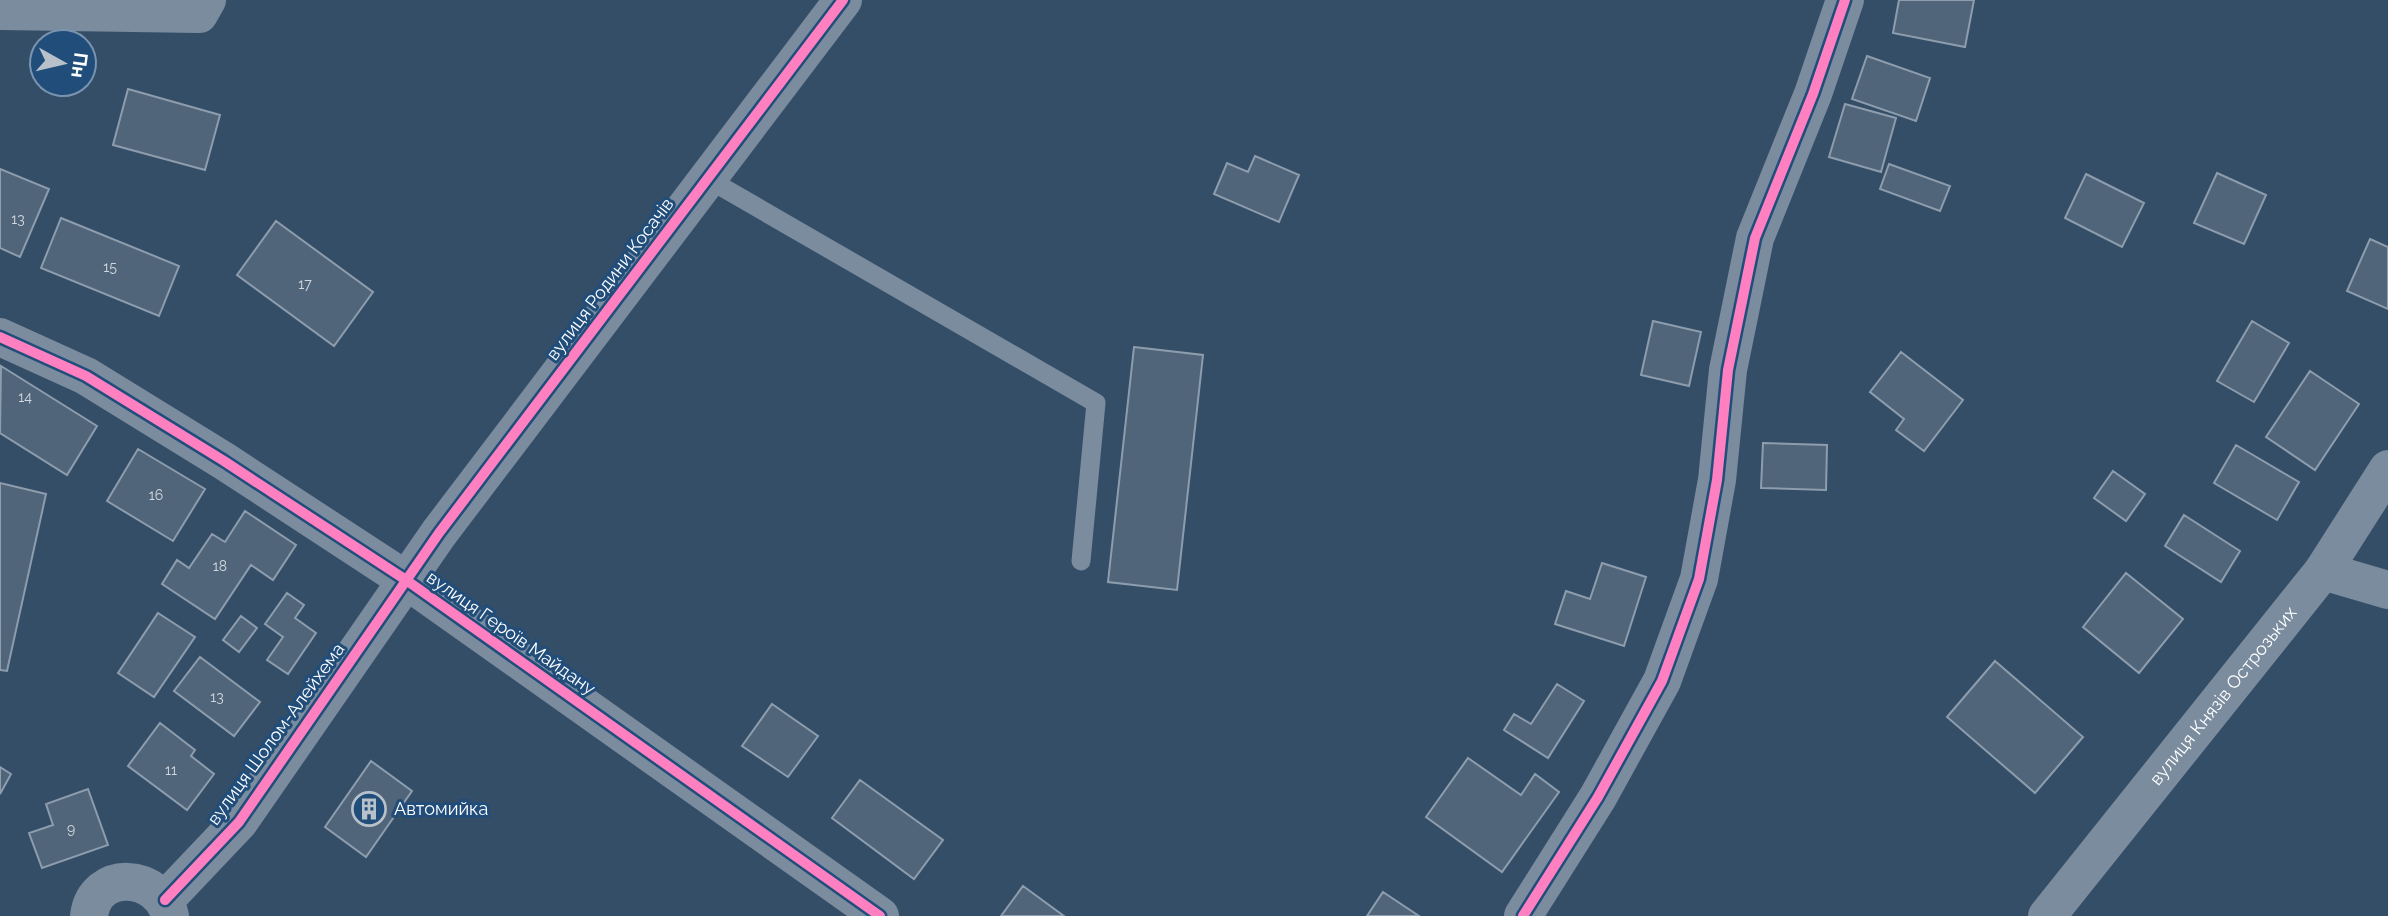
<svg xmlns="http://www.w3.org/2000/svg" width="2388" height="916" font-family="Raleway,sans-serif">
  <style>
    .building { fill: #506579; stroke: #8d9dad; stroke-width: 2 }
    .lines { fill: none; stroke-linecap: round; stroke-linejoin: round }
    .service { stroke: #7a8c9e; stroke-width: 19 }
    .minor { stroke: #7a8c9e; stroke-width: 38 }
    .cycleway-casing { stroke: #214d7b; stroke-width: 15 }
    .cycleway { stroke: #ff80c0; stroke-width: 10 }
    .labels { text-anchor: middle; stroke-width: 6; stroke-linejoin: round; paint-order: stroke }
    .number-label { font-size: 14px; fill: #d3d8de }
    .street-label { font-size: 18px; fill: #fff; stroke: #214d7b }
    .poi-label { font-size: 18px; fill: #fff; stroke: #214d7b; text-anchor: start }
  </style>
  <rect width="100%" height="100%" fill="#354e67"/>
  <!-- building -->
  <path class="building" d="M 1899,0 L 1974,0 L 1965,47 L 1893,33 Z
    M 1867,56 L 1930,78 L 1916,121 L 1852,99 Z
    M 128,89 L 220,115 L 205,170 L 113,145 Z
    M 1845,104 L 1896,118 L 1881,172 L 1829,157 Z
    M 1255,156 L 1299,175 L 1279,222 L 1214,194 L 1227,163 L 1248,172 Z
    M 1889,164 L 1950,186 L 1940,211 L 1880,189 Z
    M 0,169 L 49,189 L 20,257 L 0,248 Z
    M 2217,173 L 2266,195 L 2244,244 L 2194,223 Z
    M 2086,174 L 2144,203 L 2122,247 L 2065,218 Z
    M 61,218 L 179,266 L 159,316 L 41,268 Z
    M 276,221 L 373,292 L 334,346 L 237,275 Z
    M 2370,239 L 2388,247 L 2388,309 L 2347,291 Z
    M 1653,321 L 1701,332 L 1689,386 L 1641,375 Z
    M 2252,321 L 2289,343 L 2254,402 L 2217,381 Z
    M 1134,347 L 1203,355 L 1177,590 L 1108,582 Z
    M 1901,352 L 1963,400 L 1924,451 L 1896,430 L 1904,419 L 1870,392 Z
    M 1,366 L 97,426 L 67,475 L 0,433 Z
    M 2310,371 L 2359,404 L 2315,470 L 2266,437 Z
    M 1763,443 L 1827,445 L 1826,490 L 1761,488 Z
    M 2236,445 L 2299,482 L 2277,520 L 2214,483 Z
    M 138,449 L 205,489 L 173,541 L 107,501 Z
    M 2113,471 L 2145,494 L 2126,521 L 2094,498 Z
    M 0,483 L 46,494 L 7,671 L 0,670 Z
    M 245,511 L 296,545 L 273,580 L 251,565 L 215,619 L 162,584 L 177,560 L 189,568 L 212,534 L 225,542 Z
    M 2184,515 L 2240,551 L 2221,582 L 2165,546 Z
    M 1602,563 L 1646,577 L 1624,646 L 1555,624 L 1566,591 L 1590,599 Z
    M 2126,573 L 2183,619 L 2139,673 L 2083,627 Z
    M 287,593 L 304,605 L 295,618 L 316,633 L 288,674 L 267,660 L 283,637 L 265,624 Z
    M 158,613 L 195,637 L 154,697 L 118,673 Z
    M 241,616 L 257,628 L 239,652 L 223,640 Z
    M 200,657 L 260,702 L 234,736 L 174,691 Z
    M 1995,661 L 2083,737 L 2035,793 L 1947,717 Z
    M 1557,684 L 1584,701 L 1548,758 L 1504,730 L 1514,714 L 1531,724 Z
    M 772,704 L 818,736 L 788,777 L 742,746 Z
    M 160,723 L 195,750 L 191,756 L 214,774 L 187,810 L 128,766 Z
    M 1468,758 L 1521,795 L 1535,774 L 1559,792 L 1502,872 L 1426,817 Z
    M 371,761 L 412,791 L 366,857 L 325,827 Z
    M 0,767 L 11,774 L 0,794 Z
    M 860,780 L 943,840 L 914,879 L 832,818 Z
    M 88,789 L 108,845 L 42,868 L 29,833 L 53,825 L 46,804 Z
    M 1023,886 L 1064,916 L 1001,916 Z
    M 1383,892 L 1419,916 L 1367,916 Z"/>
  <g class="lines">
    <!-- service -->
    <path class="service" d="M 708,179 L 1096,403 L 1081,561"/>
    <!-- minor -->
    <g class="minor">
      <path d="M 0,11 L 199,14 L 207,0"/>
      <path d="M 0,337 L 86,376 L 224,461 L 406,580 L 880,916"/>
      <path d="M 2323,571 L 2388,590"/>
      <path d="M 165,900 L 239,822 L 439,533 L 843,0"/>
      <path d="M 89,916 C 95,868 160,873 170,916"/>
      <path d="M 1523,916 L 1598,797 L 1662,681 L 1699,579 L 1717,480 L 1728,370 L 1755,238 L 1813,94 L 1845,0"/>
      <path id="s1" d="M 2047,916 L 2323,571 L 2388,469"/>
    </g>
    <!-- cycleway casing -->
    <g class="cycleway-casing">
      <path id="cycleway" d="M 0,337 L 86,376 L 224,461 L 406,580 L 880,916
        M 165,900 L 239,822 L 439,533 L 843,0
        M 1523,916 L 1598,797 L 1662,681 L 1699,579 L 1717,480 L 1728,370 L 1755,238 L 1813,94 L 1845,0"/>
    </g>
    <!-- cycleway -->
    <use href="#cycleway" class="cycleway"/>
  </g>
  <!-- icons -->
  <defs>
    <g id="building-ring" transform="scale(1.75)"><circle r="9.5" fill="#214d7b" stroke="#b8c1ca" stroke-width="1.5"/><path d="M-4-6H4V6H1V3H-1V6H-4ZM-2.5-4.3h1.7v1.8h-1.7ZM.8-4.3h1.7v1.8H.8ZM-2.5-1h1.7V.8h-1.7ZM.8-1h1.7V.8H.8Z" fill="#b8c1ca"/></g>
  </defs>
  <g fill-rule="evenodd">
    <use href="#building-ring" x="369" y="809"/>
  </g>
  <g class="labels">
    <!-- number labels -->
    <g class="number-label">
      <text x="18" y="224">13</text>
      <text x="110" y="272">15</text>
      <text x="305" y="289">17</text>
      <text x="25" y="402">14</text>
      <text x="156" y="500">16</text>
      <text x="220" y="571">18</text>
      <text x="217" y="702">13</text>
      <text x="171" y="775">11</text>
      <text x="71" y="834">9</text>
    </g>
    <!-- street labels -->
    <g class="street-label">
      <text transform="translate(610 279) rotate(-53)" y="6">вулиця Родини Косачів</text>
      <text transform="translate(511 633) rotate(35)" y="6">вулиця Героїв Майдану</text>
      <text dy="6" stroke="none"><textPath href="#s1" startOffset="282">вулиця Князів Острозьких</textPath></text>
      <text transform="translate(276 734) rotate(-54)" y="6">вулиця Шолом-Алейхема</text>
    </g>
    <!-- poi labels -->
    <g class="poi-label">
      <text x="394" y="815">Автомийка</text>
    </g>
  </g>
  <!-- north arrow -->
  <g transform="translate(63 63) rotate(98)"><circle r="33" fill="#214d7b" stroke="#7a94b0" stroke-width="2"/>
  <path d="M0-5L12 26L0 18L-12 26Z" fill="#b8c1ca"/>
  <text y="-10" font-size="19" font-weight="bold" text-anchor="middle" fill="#ffffff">Пн</text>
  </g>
</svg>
